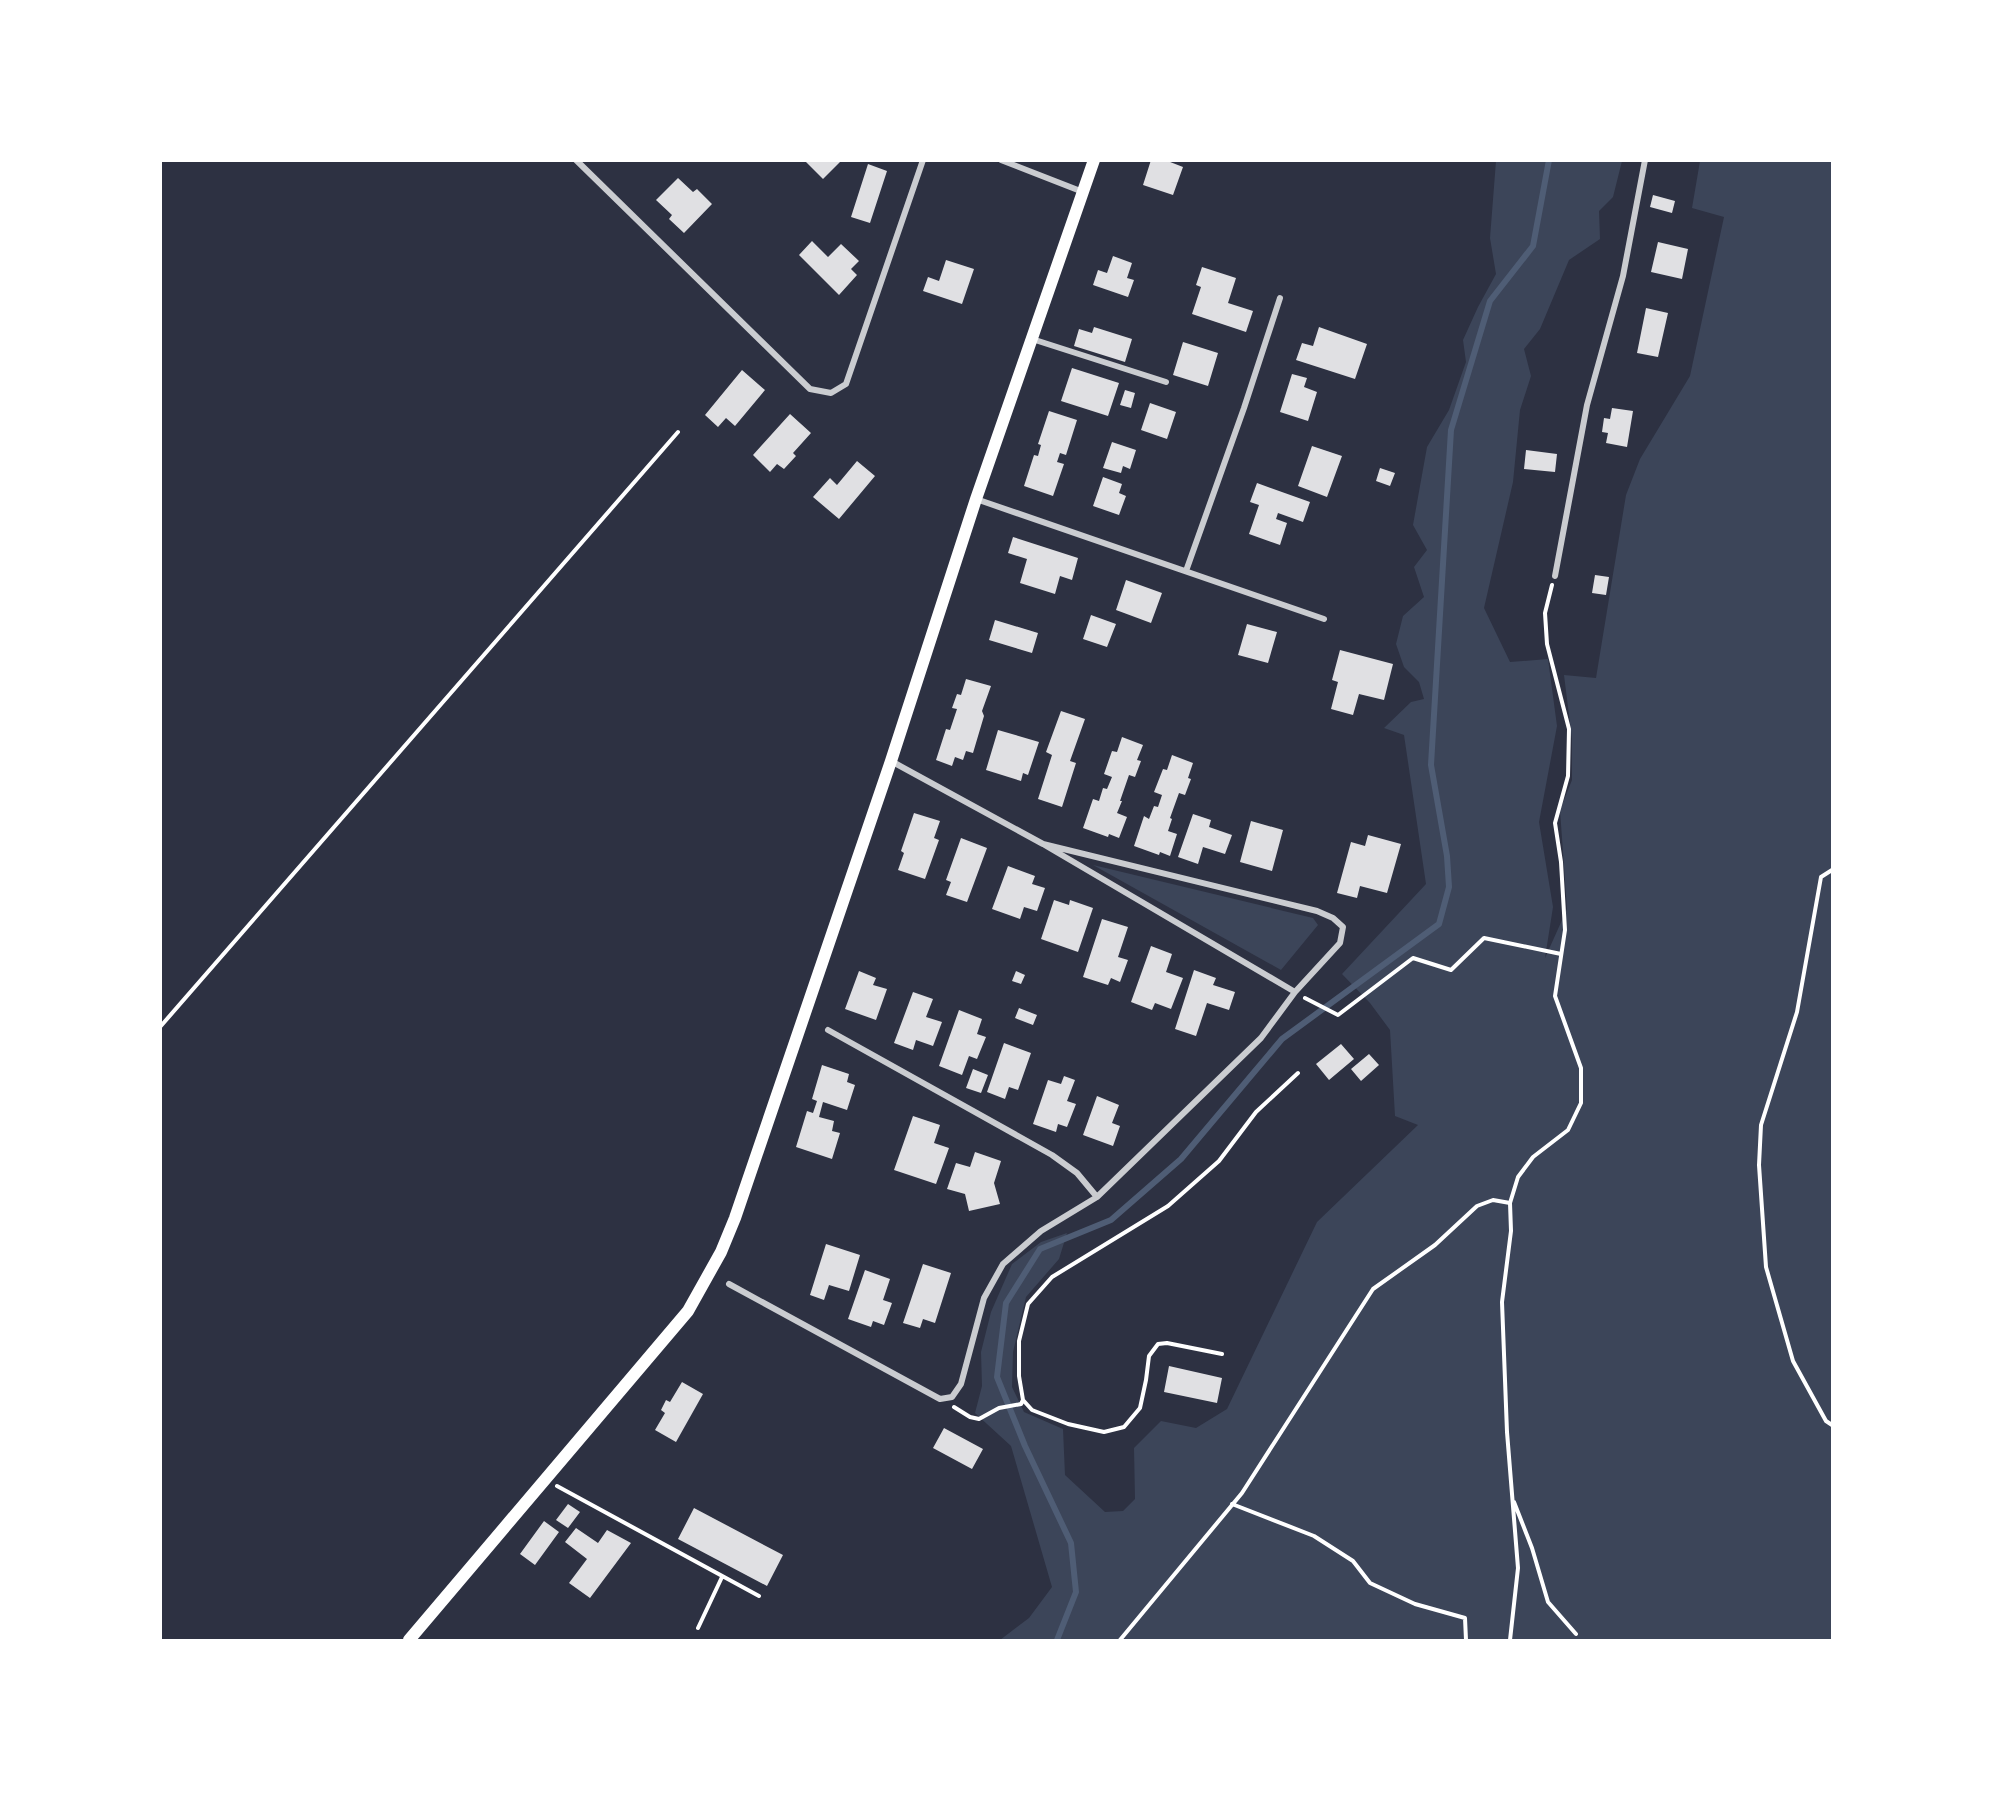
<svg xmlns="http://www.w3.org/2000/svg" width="1993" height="1801" font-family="Quicksand,sans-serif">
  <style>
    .green { fill: #3c4559 }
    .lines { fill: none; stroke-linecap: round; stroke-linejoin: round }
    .stream { stroke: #4f5d75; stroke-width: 6 }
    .building { fill: #e0e0e3 }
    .path { stroke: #fff; stroke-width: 4 }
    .minor { stroke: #caccd0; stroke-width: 6 }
    .secondary { stroke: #fff; stroke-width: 12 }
  </style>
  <rect width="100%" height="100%" fill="#2d3142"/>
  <!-- green -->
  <path class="green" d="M 1496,161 L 1622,161 L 1613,197 L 1599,211 L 1600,239 L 1569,260 L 1540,329 L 1524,349 L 1531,376 L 1520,410 L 1513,482 L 1484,608 L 1510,662 L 1548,659 L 1557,726 L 1539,822 L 1553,907 L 1545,958 L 1567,909 L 1560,810 L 1572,780 L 1572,739 L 1564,675 L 1596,678 L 1626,495 L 1640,459 L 1690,376 L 1724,217 L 1692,208 L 1700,161 L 1832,161 L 1832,1640 L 1000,1640 L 1029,1618 L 1052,1587 L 1011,1446 L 975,1413 L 982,1386 L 981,1352 L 991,1312 L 1012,1264 L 1041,1242 L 1067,1233 L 1059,1259 L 1026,1297 L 1013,1352 L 1012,1387 L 1024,1412 L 1063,1429 L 1065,1475 L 1105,1512 L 1123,1511 L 1135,1499 L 1134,1448 L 1161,1421 L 1196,1428 L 1227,1409 L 1317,1222 L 1418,1125 L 1395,1116 L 1390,1030 L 1370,1003 L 1342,974 L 1426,884 L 1404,735 L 1384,728 L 1411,702 L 1424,699 L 1419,682 L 1404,667 L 1396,644 L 1403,616 L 1424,597 L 1414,567 L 1427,550 L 1413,525 L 1427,447 L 1449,410 L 1466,362 L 1463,340 L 1478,307 L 1496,274 L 1490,238 Z
    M 1093,865 L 1313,918 L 1318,925 L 1281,970 Z"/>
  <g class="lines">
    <!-- stream -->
    <path class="stream" d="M 1057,1640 L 1076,1592 L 1071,1543 L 1025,1446 L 997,1377 L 1006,1303 L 1040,1249 L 1111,1220 L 1181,1159 L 1282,1039 L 1439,924 L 1449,887 L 1447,856 L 1431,765 L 1451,430 L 1490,301 L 1533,246 L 1549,160"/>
  </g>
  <!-- building -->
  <path class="building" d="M 804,160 L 842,160 L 823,179 Z
    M 1151,160 L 1165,160 L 1183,167 L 1173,195 L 1143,185 Z
    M 868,164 L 887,171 L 870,223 L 851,217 Z
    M 678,178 L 693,192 L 697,189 L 712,204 L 684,233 L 669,219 L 672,215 L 656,200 Z
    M 1653,195 L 1675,201 L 1672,213 L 1650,207 Z
    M 812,241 L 828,257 L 841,244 L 859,261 L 851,269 L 857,275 L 839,295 L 799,255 Z
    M 1658,242 L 1688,249 L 1682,279 L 1651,272 Z
    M 1113,256 L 1132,263 L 1127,278 L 1134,280 L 1128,297 L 1093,285 L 1098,270 L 1107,273 Z
    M 946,260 L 974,269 L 962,304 L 923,291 L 928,277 L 939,281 Z
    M 1202,267 L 1236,278 L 1228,303 L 1253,311 L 1246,332 L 1192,314 L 1201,287 L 1196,285 Z
    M 1646,308 L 1668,313 L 1658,357 L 1637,353 Z
    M 1094,327 L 1132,339 L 1125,362 L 1074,346 L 1079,329 L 1092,333 Z
    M 1319,327 L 1367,344 L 1355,379 L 1296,360 L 1302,343 L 1313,346 Z
    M 1183,342 L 1218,353 L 1208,386 L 1173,375 Z
    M 1072,368 L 1119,383 L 1108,416 L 1061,401 Z
    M 742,370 L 765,390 L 735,426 L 726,418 L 718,427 L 705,415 Z
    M 1292,374 L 1307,378 L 1304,387 L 1317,392 L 1308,421 L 1280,412 Z
    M 1125,390 L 1135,393 L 1131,408 L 1120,405 Z
    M 1150,403 L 1176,412 L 1167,439 L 1141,430 Z
    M 1612,408 L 1633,411 L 1627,447 L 1606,443 L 1608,433 L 1602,432 L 1604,418 L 1610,419 Z
    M 1049,411 L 1077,420 L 1066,455 L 1060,453 L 1057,462 L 1064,464 L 1053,496 L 1024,486 L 1034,455 L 1038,456 L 1041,445 L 1038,444 Z
    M 790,414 L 811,433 L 793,453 L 796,456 L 784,469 L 777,464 L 770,472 L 753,455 Z
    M 1112,442 L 1136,450 L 1130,469 L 1123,466 L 1121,473 L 1103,468 Z
    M 1312,446 L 1342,456 L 1327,497 L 1298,486 Z
    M 1526,450 L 1557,454 L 1555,472 L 1524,469 Z
    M 857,461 L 875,476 L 839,519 L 813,497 L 830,478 L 837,485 Z
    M 1380,468 L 1395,473 L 1390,486 L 1376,481 Z
    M 1103,477 L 1122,484 L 1119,493 L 1126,496 L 1119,515 L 1093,506 Z
    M 1257,483 L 1310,502 L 1303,522 L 1278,513 L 1276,519 L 1287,523 L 1280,545 L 1249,534 L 1259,505 L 1250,502 Z
    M 1013,537 L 1078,558 L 1072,580 L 1060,576 L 1055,594 L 1020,583 L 1027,559 L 1008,553 Z
    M 1595,575 L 1609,577 L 1606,595 L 1592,593 Z
    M 1126,580 L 1162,593 L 1151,623 L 1116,610 Z
    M 1091,615 L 1116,624 L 1107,647 L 1083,639 Z
    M 995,620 L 1038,633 L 1032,653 L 989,640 Z
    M 1247,624 L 1277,632 L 1268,663 L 1238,655 Z
    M 1340,650 L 1393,664 L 1384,700 L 1359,694 L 1353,715 L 1331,709 L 1338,682 L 1332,680 Z
    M 966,679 L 991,686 L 982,711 L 984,716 L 973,753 L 966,751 L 963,760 L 955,757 L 952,766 L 936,760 L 946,729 L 950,730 L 957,709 L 952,708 L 957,694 L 961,695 Z
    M 1061,711 L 1085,719 L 1070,761 L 1076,763 L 1062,807 L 1038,799 L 1052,755 L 1046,752 Z
    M 998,730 L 1039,742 L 1028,775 L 1023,773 L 1021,781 L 986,770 Z
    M 1122,737 L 1143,745 L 1137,760 L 1141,761 L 1135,777 L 1129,775 L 1120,801 L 1122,801 L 1117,813 L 1127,817 L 1119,838 L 1109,834 L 1108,837 L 1083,828 L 1093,799 L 1099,801 L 1103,788 L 1107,789 L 1112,777 L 1104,774 L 1112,751 L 1117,752 Z
    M 1172,755 L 1193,763 L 1188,778 L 1191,779 L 1185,795 L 1179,793 L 1170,818 L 1172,819 L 1168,831 L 1177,834 L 1170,856 L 1160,852 L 1159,855 L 1134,846 L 1144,816 L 1149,819 L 1154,806 L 1158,807 L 1162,795 L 1154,792 L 1163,769 L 1167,770 Z
    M 914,813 L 940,821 L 934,838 L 939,840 L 925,879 L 898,870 L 904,853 L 901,851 Z
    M 1193,814 L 1211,820 L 1209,827 L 1232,835 L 1225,854 L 1203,847 L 1198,864 L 1178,857 Z
    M 1251,821 L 1283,830 L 1272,871 L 1240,862 Z
    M 1368,835 L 1401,844 L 1387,893 L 1360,886 L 1357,898 L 1337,893 L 1351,842 L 1365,846 Z
    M 961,838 L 987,848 L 967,902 L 946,895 L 951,882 L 946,880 Z
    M 1008,866 L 1035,876 L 1032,884 L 1045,888 L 1037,911 L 1024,907 L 1020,919 L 992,909 Z
    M 1054,900 L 1069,905 L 1070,900 L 1093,908 L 1078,952 L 1041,939 Z
    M 1102,919 L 1128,927 L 1118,957 L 1128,960 L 1120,982 L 1111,978 L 1108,985 L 1083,977 Z
    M 1151,946 L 1172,954 L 1166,972 L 1183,978 L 1171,1009 L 1155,1003 L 1152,1010 L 1131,1002 Z
    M 1194,970 L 1216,978 L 1213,985 L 1235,992 L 1229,1010 L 1207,1003 L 1196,1036 L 1175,1029 Z
    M 859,971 L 876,978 L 873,985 L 887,989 L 876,1020 L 845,1009 Z
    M 1016,971 L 1025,975 L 1021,984 L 1012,981 Z
    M 913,992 L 933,999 L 926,1017 L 942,1022 L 933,1046 L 916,1040 L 913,1050 L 894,1043 Z
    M 1019,1008 L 1037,1015 L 1033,1025 L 1015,1018 Z
    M 959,1010 L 982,1019 L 977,1034 L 986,1037 L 977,1059 L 969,1056 L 962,1075 L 939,1066 Z
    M 1004,1043 L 1031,1053 L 1018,1090 L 1009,1087 L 1005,1099 L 987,1092 Z
    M 1341,1044 L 1354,1059 L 1329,1080 L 1316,1064 Z
    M 1369,1054 L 1379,1065 L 1361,1081 L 1351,1069 Z
    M 822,1065 L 849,1074 L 847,1082 L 855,1085 L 847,1110 L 823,1102 L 819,1117 L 834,1121 L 832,1131 L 840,1133 L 832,1159 L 796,1147 L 807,1111 L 813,1113 L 817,1101 L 812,1099 Z
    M 973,1069 L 988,1075 L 981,1093 L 966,1088 Z
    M 1064,1076 L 1075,1080 L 1067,1101 L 1076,1104 L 1067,1127 L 1058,1124 L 1056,1132 L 1033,1124 L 1048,1080 L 1061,1084 Z
    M 1097,1096 L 1119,1105 L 1112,1123 L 1120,1126 L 1113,1146 L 1083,1135 Z
    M 913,1116 L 940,1125 L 934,1143 L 949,1148 L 936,1184 L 894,1170 Z
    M 975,1152 L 1001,1161 L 994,1183 L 1000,1204 L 969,1211 L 965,1194 L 947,1189 L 956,1163 L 970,1167 Z
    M 826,1244 L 860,1255 L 849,1291 L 829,1285 L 824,1300 L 810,1295 Z
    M 923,1264 L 951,1273 L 935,1323 L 923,1319 L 920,1328 L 903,1323 Z
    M 865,1270 L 890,1279 L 883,1300 L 892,1303 L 884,1325 L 873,1321 L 871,1327 L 848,1319 Z
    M 1169,1366 L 1222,1378 L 1217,1403 L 1164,1392 Z
    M 682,1382 L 703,1394 L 676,1442 L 655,1430 L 665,1413 L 661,1410 L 666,1400 L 670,1402 Z
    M 944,1428 L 983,1449 L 972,1469 L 933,1448 Z
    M 568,1504 L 580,1512 L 568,1528 L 556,1520 Z
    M 694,1508 L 783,1555 L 767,1586 L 678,1539 Z
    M 544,1521 L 559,1532 L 535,1565 L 520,1554 Z
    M 576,1528 L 598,1543 L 607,1530 L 631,1543 L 590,1598 L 569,1583 L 587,1559 L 565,1542 Z"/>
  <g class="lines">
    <!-- path -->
    <path class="path" d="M 1832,870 L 1821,877 L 1797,1012 L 1761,1125 L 1759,1165 L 1766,1267 L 1793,1361 L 1826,1421 L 1832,1425
      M 1305,998 L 1338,1015 L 1413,958 L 1451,970 L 1484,938 L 1561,954
      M 160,1027 L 678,432
      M 1023,1400 L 1032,1410 L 1068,1424 L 1104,1432 L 1124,1427 L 1140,1408 L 1146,1380 L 1149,1356 L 1158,1344 L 1167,1343 L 1222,1354
      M 954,1407 L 970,1417 L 979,1419 L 999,1408 L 1021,1404 L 1023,1400 L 1019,1376 L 1019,1341 L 1028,1304 L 1052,1277 L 1168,1206 L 1219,1161 L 1256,1112 L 1298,1073
      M 557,1486 L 759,1596
      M 1514,1502 L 1532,1548 L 1548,1602 L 1576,1634
      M 1232,1504 L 1314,1536 L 1353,1561 L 1370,1583 L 1415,1604 L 1465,1618 L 1466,1640
      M 698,1628 L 722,1577
      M 1120,1640 L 1242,1493 L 1373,1289 L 1435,1245 L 1477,1206 L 1493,1200 L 1510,1203
      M 1510,1640 L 1518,1568 L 1507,1432 L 1502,1302 L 1511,1231 L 1510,1203 L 1518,1177 L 1533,1157 L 1568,1130 L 1581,1103 L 1581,1068 L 1555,996 L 1565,930 L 1561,862 L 1555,823 L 1568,776 L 1569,729 L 1547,644 L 1545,613 L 1552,585"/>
    <!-- minor -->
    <path class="minor" d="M 576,160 L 810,389 L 831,393 L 846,384 L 923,160
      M 1001,160 L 1083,192
      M 1032,339 L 1166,382
      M 976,499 L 1324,619
      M 1186,571 L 1244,408 L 1280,298
      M 1555,576 L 1587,405 L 1623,276 L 1645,160
      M 891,761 L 1043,844 L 1295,992
      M 828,1030 L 1052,1155 L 1077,1173 L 1097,1197
      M 729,1284 L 940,1399 L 952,1397 L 961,1384 L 984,1298 L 1003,1264 L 1041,1231 L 1097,1197 L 1261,1038 L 1295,992 L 1340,943 L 1343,927 L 1333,918 L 1317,911 L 1043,844"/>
    <!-- secondary -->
    <path class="secondary" d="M 409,1640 L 688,1311 L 721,1252 L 735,1218 L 891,761 L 976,499 L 1094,160"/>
  </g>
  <!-- border -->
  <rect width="1993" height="1801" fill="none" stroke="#ffffff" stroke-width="324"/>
</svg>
